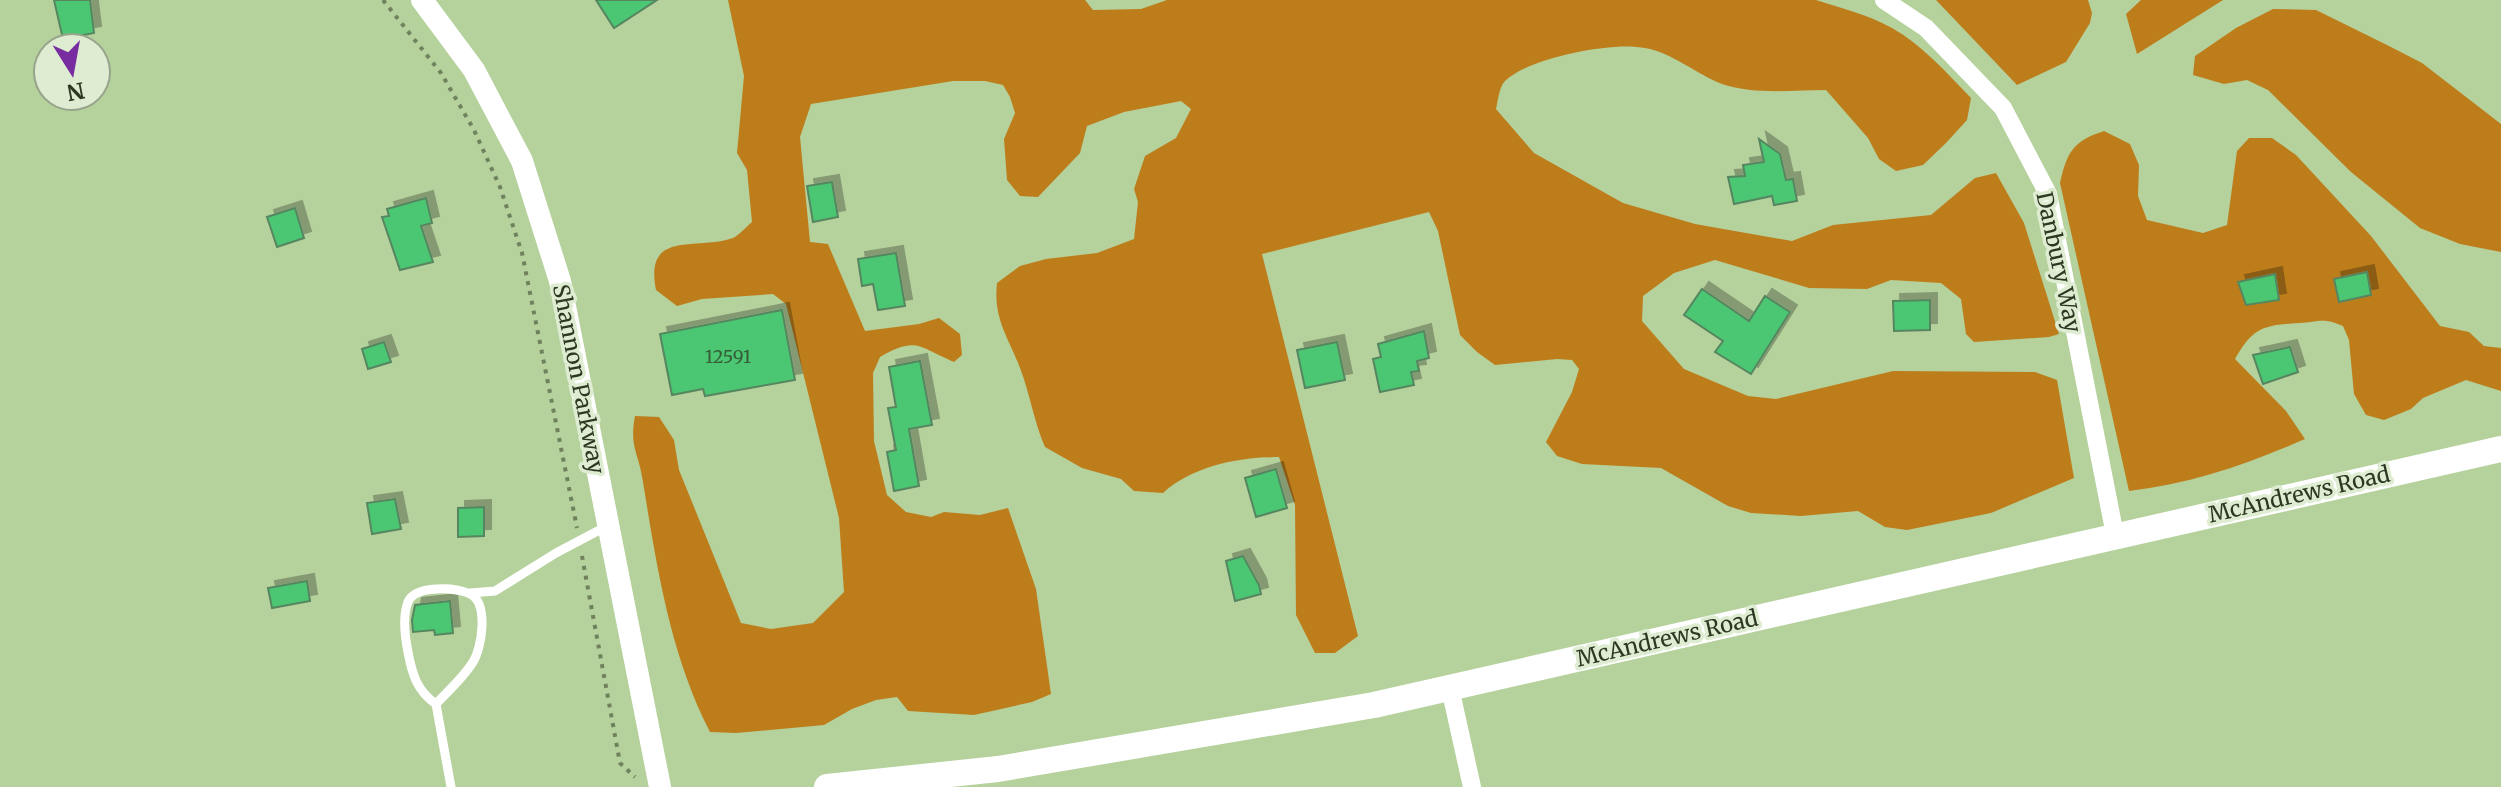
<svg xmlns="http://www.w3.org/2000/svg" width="2501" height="787" font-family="Merriweather,serif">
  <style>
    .forest { fill: #be7d1b }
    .building { fill: #4cc773; stroke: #558660; stroke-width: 2; filter: url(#shadow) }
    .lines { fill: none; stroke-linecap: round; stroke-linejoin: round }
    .path { stroke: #6f825d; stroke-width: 4; stroke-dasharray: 4 6; stroke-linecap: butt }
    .service { stroke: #fff; stroke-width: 9 }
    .minor { stroke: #fff; stroke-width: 18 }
    .tertiary { stroke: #fff; stroke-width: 22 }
    .secondary { stroke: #fff; stroke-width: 26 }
    .labels { text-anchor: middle; stroke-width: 7; stroke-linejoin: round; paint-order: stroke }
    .number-label { font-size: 18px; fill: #355c36 }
    .street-label { font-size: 22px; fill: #2d3822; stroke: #deecd1 }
  </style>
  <defs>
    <filter id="shadow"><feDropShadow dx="7" dy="-7" stdDeviation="0" flood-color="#0004"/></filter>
  </defs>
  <rect width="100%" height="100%" fill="#b5d19c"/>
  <!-- forest -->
  <path class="forest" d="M 728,0 L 1085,0 L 1093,10 L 1141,9 L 1167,0 L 1816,0 C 1841,8 1869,15 1892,28 C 1922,45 1947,73 1971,98 L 1967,120 L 1946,143 L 1923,165 L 1896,171 L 1879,159 L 1868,138 L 1826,90 C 1792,90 1755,95 1722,84 C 1696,74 1673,53 1645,48 C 1613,41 1528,58 1505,81 C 1499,87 1498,101 1496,109 L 1534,153 L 1623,203 L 1695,224 L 1792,241 L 1833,225 L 1931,215 L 1975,178 L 1996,173 L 2024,223 L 2059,334 L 2049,337 L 1974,342 L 1966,334 L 1961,299 L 1941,283 L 1891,280 L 1867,289 L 1809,288 L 1715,260 L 1674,273 L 1643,296 L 1642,321 L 1684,369 L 1748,396 L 1776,399 L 1893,371 L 2035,372 L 2057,380 L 2074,478 L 1991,513 L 1907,530 L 1885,527 L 1858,511 L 1801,516 L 1751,513 L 1728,506 L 1661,468 L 1582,464 L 1557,456 L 1546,442 L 1572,392 L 1579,369 L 1572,360 L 1557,359 L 1495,365 L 1477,352 L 1460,335 L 1438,231 L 1429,212 L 1262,254 L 1358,636 L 1335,653 L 1315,653 L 1296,615 L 1295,505 L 1279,457 C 1239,457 1193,466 1163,493 L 1134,491 L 1121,479 L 1082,468 L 1045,447 C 1034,422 1030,394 1020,368 C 1008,336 993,319 997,283 L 1020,266 L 1046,259 L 1097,253 L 1134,239 L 1138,202 L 1134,189 L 1145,156 L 1176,138 L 1191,109 L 1181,101 L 1124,112 L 1087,126 L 1080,153 L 1038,197 L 1020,196 L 1007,180 L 1004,139 L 1015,113 L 1010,97 L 1003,85 L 985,81 L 953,81 L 811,104 L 800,137 L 810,242 L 828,244 L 865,331 L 919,324 L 939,318 L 960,334 L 962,355 L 954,362 C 918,347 917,336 880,357 L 873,373 L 874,441 L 887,495 L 906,512 L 931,517 L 944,512 L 980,515 L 1008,508 L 1036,589 L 1051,694 L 1032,702 L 974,715 L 908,711 L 897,697 L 876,700 L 852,709 L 824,725 L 736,733 L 710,732 C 670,654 657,568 643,482 C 639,453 629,447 635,416 L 659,417 L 674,440 L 679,470 L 741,623 L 771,629 L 813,623 L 844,592 L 839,518 L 786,304 L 773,294 L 702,299 L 677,306 L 656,290 C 644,229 696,251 733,238 C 739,235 746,227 752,222 L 747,170 L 737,153 L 744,76 Z
    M 1936,0 L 2088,0 L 2092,13 L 2090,23 L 2066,62 L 2017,85 Z
    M 2141,0 L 2223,0 L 2137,54 L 2126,14 Z
    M 2273,9 L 2316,10 L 2389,46 L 2422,63 L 2501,124 L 2501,252 L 2460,244 L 2420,228 L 2351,172 L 2268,90 L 2247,80 L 2224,84 L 2193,75 L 2195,56 L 2236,28 Z
    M 2104,131 L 2130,144 L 2139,165 L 2138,196 L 2147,220 L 2203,233 L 2227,225 L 2237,151 L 2249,138 L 2272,138 L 2296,155 L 2371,236 L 2440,326 L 2469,332 L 2484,346 L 2501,348 L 2501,391 L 2466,380 L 2423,398 L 2411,409 L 2384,420 L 2366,415 L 2354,394 L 2349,340 L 2343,326 C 2322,317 2320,322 2299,323 C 2264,325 2253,327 2235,359 L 2286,411 L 2305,439 C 2248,464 2191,484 2129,491 L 2060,183 C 2067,152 2073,141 2104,131 Z"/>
  <!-- building -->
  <path class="building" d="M 54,0 L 90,0 L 94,33 L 63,39 Z
    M 596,0 L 657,0 L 614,28 Z
    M 1759,139 L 1780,154 L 1786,180 L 1793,179 L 1797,201 L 1774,205 L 1772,196 L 1734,204 L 1728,177 L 1745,176 L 1743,165 L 1764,162 Z
    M 832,182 L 838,217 L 813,222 L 807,186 Z
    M 426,198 L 432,223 L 421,226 L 433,262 L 400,270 L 382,217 L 389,216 L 387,209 Z
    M 295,208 L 304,238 L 277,247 L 267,217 Z
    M 896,253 L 905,306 L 878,310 L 873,284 L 862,286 L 858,259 Z
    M 2367,272 L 2371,295 L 2339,302 L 2334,279 Z
    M 2275,274 L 2279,300 L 2246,305 L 2238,282 Z
    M 1702,289 L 1749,321 L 1765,296 L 1790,312 L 1751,374 L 1715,352 L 1723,341 L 1684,315 Z
    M 1930,300 L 1930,330 L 1894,331 L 1893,301 Z
    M 782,310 L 795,380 L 705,396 L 703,389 L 672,395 L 660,334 Z
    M 1424,331 L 1429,358 L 1417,361 L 1419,371 L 1411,372 L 1414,385 L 1380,392 L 1373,359 L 1381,357 L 1378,344 Z
    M 384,342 L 391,362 L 368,369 L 362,349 Z
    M 1337,342 L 1345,380 L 1305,388 L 1297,350 Z
    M 2290,347 L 2298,372 L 2263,384 L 2253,355 Z
    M 920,361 L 932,425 L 909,429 L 919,486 L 894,491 L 887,452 L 896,450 L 888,408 L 896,407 L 889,367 Z
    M 1276,469 L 1287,508 L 1256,517 L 1245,478 Z
    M 395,499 L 401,529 L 372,534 L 367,503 Z
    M 484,507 L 484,536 L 458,537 L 458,508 Z
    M 1243,556 L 1259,585 L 1261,594 L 1235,601 L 1226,561 Z
    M 307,581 L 310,601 L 272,608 L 268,588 Z
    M 450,601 L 453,633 L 435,635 L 434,630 L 413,632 L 412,620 L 415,605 Z"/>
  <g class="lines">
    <!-- path -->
    <path class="path" d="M 383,0 L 441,73 L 474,130 L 500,187 L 522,253 L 577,528
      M 582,556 L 620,763 L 635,777"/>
    <!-- service -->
    <path class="service" d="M 470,593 L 495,591 L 556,553 L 609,525
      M 436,704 C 448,691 463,678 473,662 C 482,648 489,603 470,594 C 455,587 415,585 408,602 C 402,617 405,637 408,652 C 412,674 417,691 436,704 L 451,787"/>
    <!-- minor -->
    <path class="minor" d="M 1884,0 L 1926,28 L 2003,108 L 2048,194 L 2115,535
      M 1450,688 L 1472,787"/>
    <!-- tertiary -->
    <path class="tertiary" d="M 422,0 L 474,70 L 522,161 L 560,281 L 660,787"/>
    <!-- secondary -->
    <path class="secondary" d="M 827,787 L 998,769 L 1374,705 L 2501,449"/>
  </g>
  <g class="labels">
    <!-- number labels -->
    <g class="number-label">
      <text x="728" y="363">12591</text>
    </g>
    <!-- street labels -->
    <g class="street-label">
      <text transform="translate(2059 262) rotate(78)" y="8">Danbury Way</text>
      <text transform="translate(579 379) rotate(79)" y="8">Shannon Parkway</text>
      <text transform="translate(2299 494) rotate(-13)" y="8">McAndrews Road</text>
      <text transform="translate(1667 638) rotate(-13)" y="8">McAndrews Road</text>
    </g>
  </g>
  <!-- north arrow -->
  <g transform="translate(72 72) rotate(169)"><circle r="38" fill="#deecd1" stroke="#97a48b" stroke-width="2"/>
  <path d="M0-6L14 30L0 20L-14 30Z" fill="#772da0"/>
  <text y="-12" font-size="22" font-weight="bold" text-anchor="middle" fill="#2d3822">N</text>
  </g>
</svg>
